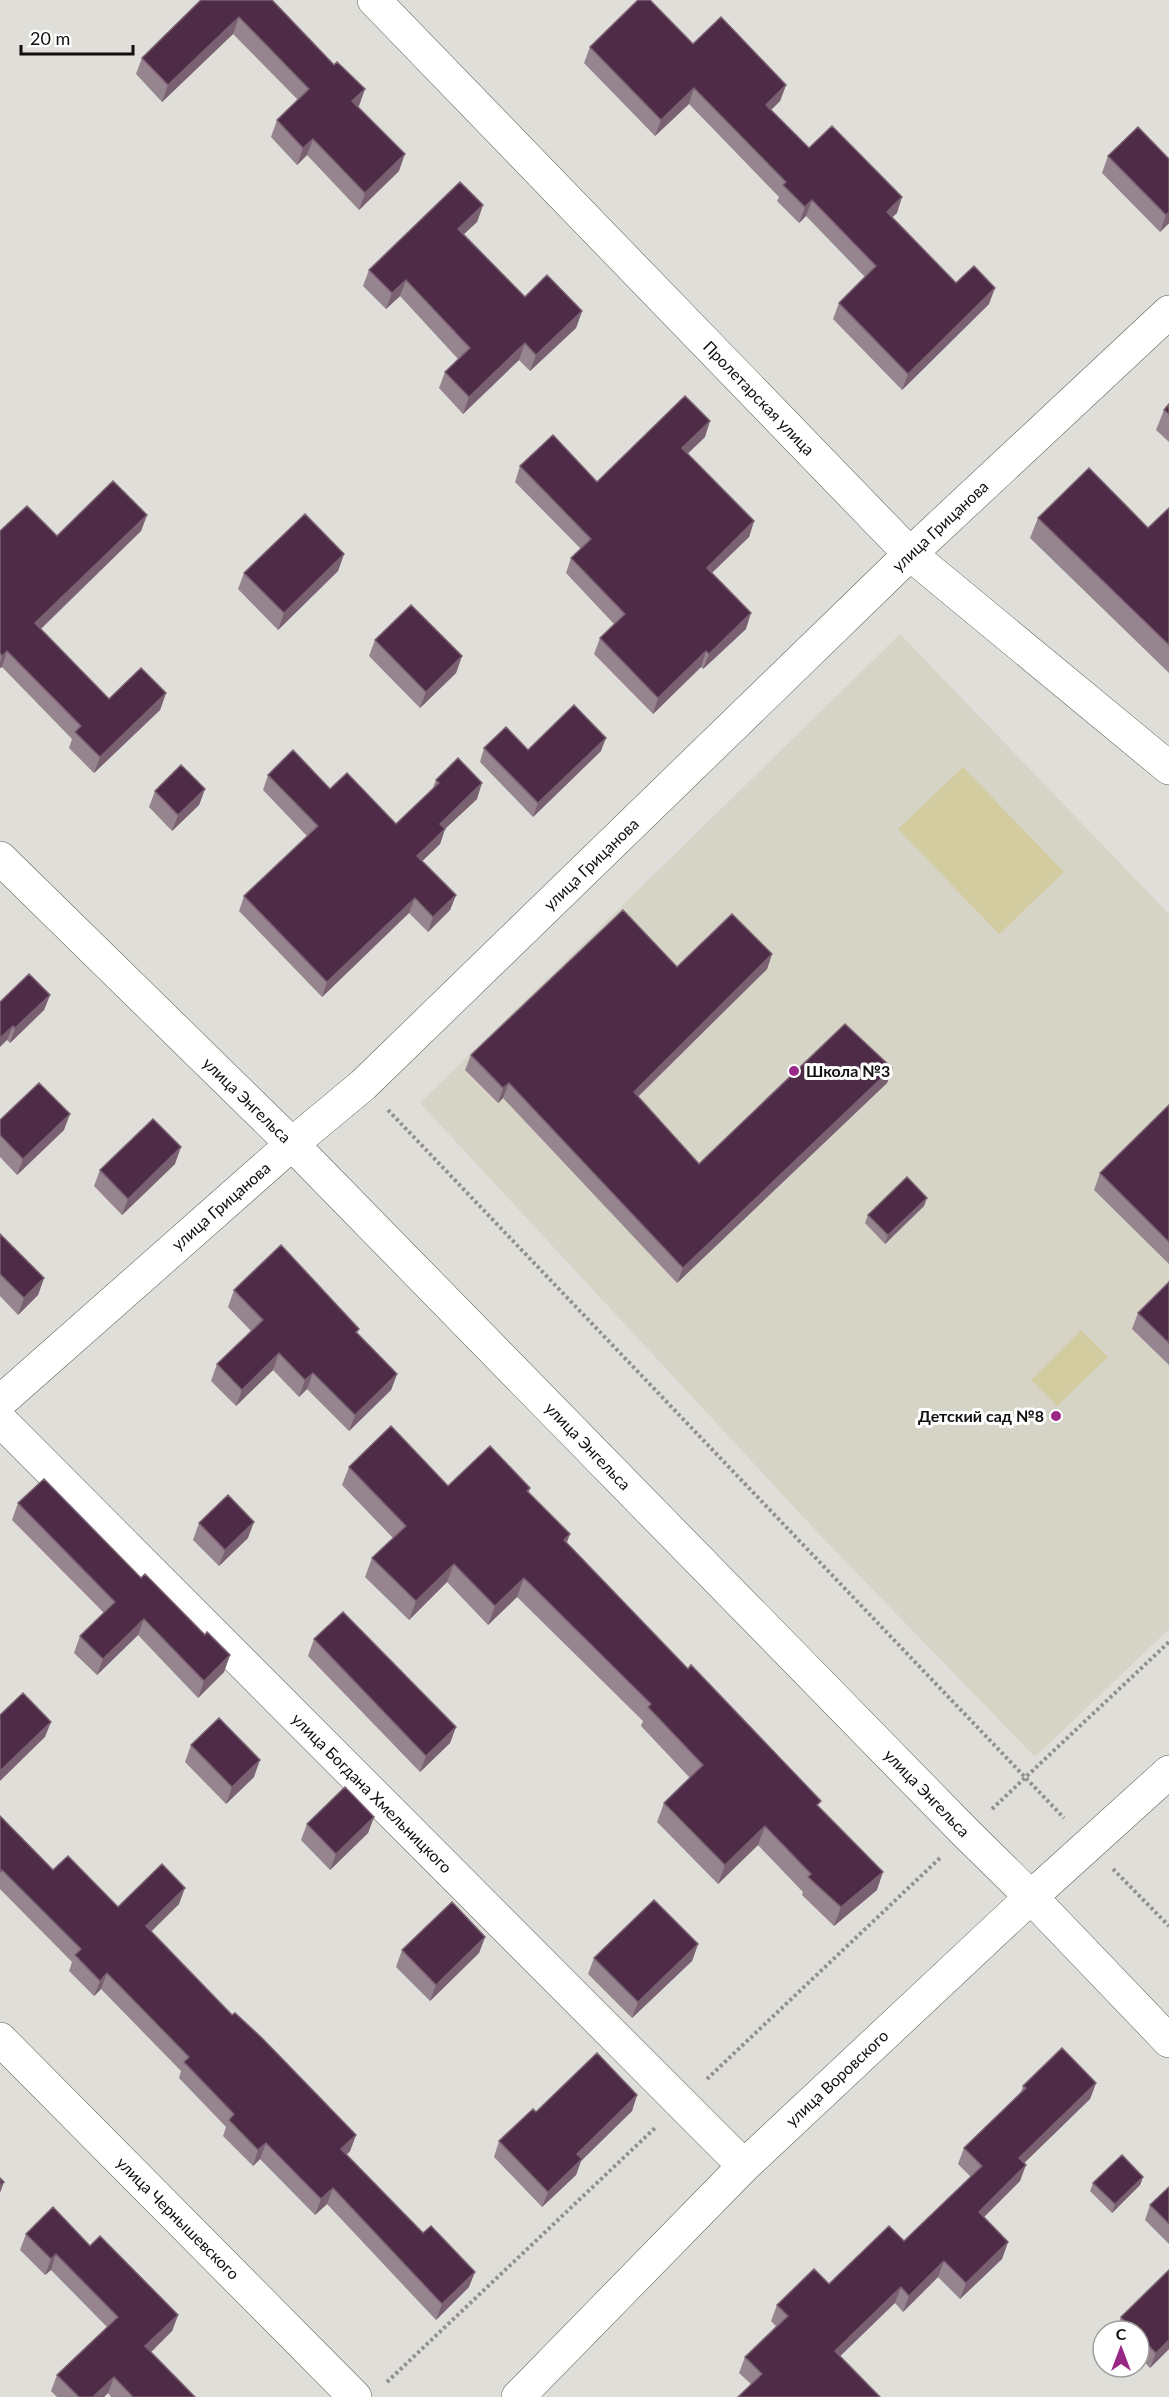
<svg xmlns="http://www.w3.org/2000/svg" width="1169" height="2397" font-family="Lato,sans-serif">
  <style>
    .built { fill: #d6d4c6 }
    .grass { fill: #d3cca1 }
    .lines { fill: none; stroke-linecap: round; stroke-linejoin: round }
    .minor-casing { stroke: #5e5e58; stroke-width: 34 }
    .path { stroke: #91908c; stroke-width: 4; stroke-dasharray: 3 3; stroke-linecap: butt }
    .minor { stroke: #fff; stroke-width: 33 }
    .wall { fill: #96848f }
    .shaded-wall { fill: #7a6172 }
    .building { fill: #4e2b46; stroke: #7a6172; stroke-width: 1.5 }
    .poi-dot { fill: #992785; stroke: #fff; stroke-width: 2 }
    .labels { text-anchor: middle; stroke-width: 6; stroke-linejoin: round; paint-order: stroke }
    .street-label { font-size: 16px; fill: #100f0d; stroke: #fff }
    .poi-label { font-size: 16px; font-weight: bold; fill: #100f0d; stroke: #fff; text-anchor: start }
  </style>
  <rect width="100%" height="100%" fill="#dfded8"/>
  <!-- built -->
  <path class="built" d="M 900,634 L 1169,914 L 1169,1629 L 1035,1757 L 819,1534 L 420,1103 Z"/>
  <!-- grass -->
  <path class="grass" d="M 963,767 L 1064,872 L 999,934 L 898,829 Z
    M 1081,1330 L 1108,1357 L 1057,1406 L 1031,1380 Z"/>
  <g class="lines">
    <!-- minor casing -->
    <g class="minor-casing">
      <path id="minor" d="M 374,0 L 910,554 L 1169,768
        M 0,858 L 292,1144 L 966,1833 L 1031,1897 L 1169,2041
        M 0,1402 L 292,1144 L 363,1085 L 910,554 L 1169,312
        M 0,1420 L 744,2166
        M 0,2039 L 355,2397
        M 518,2397 L 744,2166 L 1031,1897 L 1169,1772"/>
    </g>
    <!-- path -->
    <path class="path" d="M 388,1110 L 1064,1818
      M 992,1809 L 1169,1642
      M 1113,1869 L 1169,1926
      M 707,2079 L 941,1857
      M 387,2382 L 656,2127"/>
    <!-- minor -->
    <use href="#minor" class="minor"/>
  </g>
  <!-- wall -->
  <path class="wall" d="M 272,0 L 359,106 L 358,106 L 399,171 L 359,210 L 307,155 L 297,165 L 271,137 L 277,120 L 298,100 L 233,34 L 162,102 L 136,74 L 142,58 Z
    M 693,44 L 786,85 L 780,101 L 771,110 L 809,148 L 897,213 L 892,217 L 956,283 L 989,304 L 902,390 L 833,319 L 839,303 L 865,277 L 806,216 L 799,223 L 777,201 L 779,197 L 689,104 L 655,136 L 584,63 L 590,47 Z
    M 1108,156 L 1169,159 L 1169,223 L 1160,232 L 1102,173 Z
    M 483,205 L 477,222 L 464,234 L 525,297 L 582,311 L 576,328 L 530,371 L 519,360 L 463,414 L 439,388 L 445,372 L 458,359 L 400,296 L 386,309 L 363,286 L 369,270 Z
    M 1169,404 L 1169,442 L 1156,430 L 1164,410 Z
    M 705,437 L 687,454 L 754,521 L 749,537 L 712,573 L 746,629 L 703,669 L 701,667 L 653,714 L 594,654 L 600,638 L 614,624 L 566,573 L 571,558 L 581,549 L 515,482 L 520,466 L 597,482 Z
    M 1169,508 L 1169,673 L 1030,538 L 1038,518 L 1148,528 Z
    M 147,515 L 141,531 L 41,629 L 109,699 L 166,693 L 160,710 L 94,773 L 69,748 L 72,739 L 2,667 L 0,668 L 0,531 L 57,536 Z
    M 344,554 L 338,571 L 278,630 L 238,589 L 244,573 Z
    M 375,640 L 462,656 L 456,673 L 420,708 L 369,656 Z
    M 484,748 L 528,750 L 601,751 L 533,817 L 480,762 Z
    M 268,775 L 330,789 L 396,824 L 432,790 L 436,780 L 477,799 L 445,829 L 440,844 L 422,861 L 456,895 L 450,910 L 428,932 L 409,913 L 322,997 L 239,911 L 244,896 L 307,836 L 263,790 Z
    M 205,789 L 199,805 L 172,831 L 149,807 L 155,791 Z
    M 772,954 L 767,969 L 638,1097 L 699,1164 L 892,1068 L 887,1083 L 677,1283 L 503,1098 L 498,1103 L 465,1070 L 471,1055 L 677,967 Z
    M 50,995 L 44,1010 L 10,1043 L 7,1040 L 0,1002 Z
    M 1169,1105 L 1169,1264 L 1094,1190 L 1100,1173 Z
    M 0,1120 L 64,1130 L 17,1175 L 0,1157 Z
    M 175,1164 L 122,1215 L 94,1186 L 100,1170 Z
    M 924,1206 L 885,1244 L 865,1223 L 868,1215 Z
    M 0,1234 L 44,1278 L 38,1295 L 18,1315 L 0,1296 Z
    M 1169,1282 L 1169,1365 L 1132,1329 L 1138,1313 Z
    M 234,1290 L 359,1329 L 357,1333 L 397,1374 L 391,1390 L 349,1431 L 307,1389 L 299,1397 L 273,1370 L 236,1406 L 211,1381 L 217,1364 L 251,1331 L 228,1307 Z
    M 349,1467 L 448,1486 L 530,1488 L 529,1492 L 566,1543 L 819,1807 L 877,1890 L 834,1926 L 802,1895 L 803,1892 L 758,1845 L 718,1884 L 657,1822 L 664,1803 L 690,1778 L 641,1726 L 643,1721 L 517,1597 L 488,1625 L 447,1582 L 409,1620 L 365,1577 L 372,1558 L 393,1538 L 342,1485 Z
    M 18,1503 L 141,1578 L 205,1635 L 230,1655 L 224,1672 L 198,1698 L 138,1635 L 97,1675 L 74,1653 L 80,1636 L 104,1613 L 12,1520 Z
    M 199,1523 L 248,1538 L 219,1566 L 193,1540 Z
    M 314,1639 L 456,1727 L 450,1743 L 420,1772 L 308,1656 Z
    M 191,1745 L 254,1777 L 226,1804 L 185,1762 Z
    M 0,1816 L 53,1870 L 118,1907 L 179,1904 L 151,1932 L 232,2015 L 356,2135 L 350,2151 L 346,2155 L 469,2287 L 436,2320 L 327,2204 L 315,2215 L 260,2159 L 253,2166 L 223,2136 L 226,2127 L 179,2078 L 181,2071 L 101,1989 L 94,1996 L 69,1971 L 72,1962 L 0,1889 Z
    M 374,1817 L 368,1833 L 330,1870 L 301,1840 L 307,1824 Z
    M 485,1937 L 479,1953 L 430,2001 L 396,1967 L 402,1950 Z
    M 698,1944 L 692,1961 L 632,2018 L 588,1974 L 594,1958 Z
    M 1096,2083 L 1090,2099 L 1024,2163 L 1020,2181 L 984,2217 L 1008,2242 L 1002,2259 L 960,2299 L 938,2277 L 903,2312 L 895,2303 L 751,2384 L 739,2373 L 745,2357 L 776,2326 L 771,2321 L 777,2305 L 829,2284 L 904,2241 L 971,2177 L 958,2164 L 964,2148 L 1021,2092 L 1023,2086 Z
    M 637,2095 L 632,2111 L 581,2161 L 576,2175 L 542,2207 L 494,2157 L 499,2141 L 536,2112 Z
    M 1143,2177 L 1140,2185 L 1112,2213 L 1090,2191 L 1093,2183 Z
    M 1169,2187 L 1169,2244 L 1145,2220 L 1150,2205 Z
    M 26,2234 L 90,2246 L 178,2315 L 172,2331 L 151,2352 L 195,2397 L 111,2397 L 108,2393 L 104,2397 L 57,2397 L 51,2391 L 57,2375 L 107,2327 L 51,2270 L 45,2275 L 20,2250 Z
    M 1169,2270 L 1169,2349 L 1150,2368 L 1139,2356 L 1139,2331 L 1115,2331 L 1121,2317 Z"/>
  <!-- shaded-wall -->
  <path class="shaded-wall" d="M 239,17 L 233,34 L 162,102 L 168,85 Z
    M 786,85 L 780,101 L 760,121 L 766,105 Z
    M 694,88 L 689,104 L 655,136 L 661,120 Z
    M 365,89 L 359,106 L 346,117 L 352,101 Z
    M 313,139 L 307,155 L 297,165 L 303,148 Z
    M 405,154 L 399,171 L 359,210 L 365,193 Z
    M 902,197 L 897,213 L 881,228 L 887,212 Z
    M 812,200 L 806,216 L 799,223 L 805,207 Z
    M 483,205 L 477,222 L 452,245 L 458,229 Z
    M 1169,212 L 1169,223 L 1160,232 L 1166,215 Z
    M 406,280 L 400,296 L 386,309 L 392,293 Z
    M 995,288 L 989,304 L 902,390 L 908,374 Z
    M 582,311 L 576,328 L 530,371 L 536,355 Z
    M 525,343 L 519,360 L 463,414 L 469,397 Z
    M 710,421 L 705,437 L 677,464 L 682,448 Z
    M 147,515 L 141,531 L 29,640 L 35,623 Z
    M 754,521 L 749,537 L 701,583 L 707,568 Z
    M 344,554 L 338,571 L 278,630 L 284,613 Z
    M 751,613 L 746,629 L 703,669 L 709,654 Z
    M 7,651 L 2,667 L 0,668 L 0,662 L 2,656 Z
    M 706,651 L 701,667 L 653,714 L 658,698 Z
    M 462,656 L 456,673 L 420,708 L 426,692 Z
    M 166,693 L 160,710 L 94,773 L 100,757 Z
    M 606,738 L 601,751 L 533,817 L 538,803 Z
    M 482,783 L 477,799 L 434,839 L 440,824 Z
    M 205,789 L 199,805 L 172,831 L 178,815 Z
    M 445,829 L 440,844 L 412,871 L 417,856 Z
    M 456,895 L 450,910 L 428,932 L 433,917 Z
    M 415,898 L 409,913 L 322,997 L 327,982 Z
    M 772,954 L 767,969 L 628,1106 L 634,1092 Z
    M 50,995 L 44,1010 L 10,1043 L 15,1028 Z
    M 13,1026 L 7,1040 L 0,1047 L 0,1038 Z
    M 892,1068 L 887,1083 L 677,1283 L 683,1268 Z
    M 509,1083 L 503,1098 L 498,1103 L 503,1088 Z
    M 70,1114 L 64,1130 L 17,1175 L 23,1159 Z
    M 181,1147 L 175,1164 L 122,1215 L 128,1199 Z
    M 927,1198 L 924,1206 L 885,1244 L 888,1235 Z
    M 44,1278 L 38,1295 L 18,1315 L 24,1298 Z
    M 279,1353 L 273,1370 L 236,1406 L 242,1390 Z
    M 313,1373 L 307,1389 L 299,1397 L 305,1380 Z
    M 397,1374 L 391,1390 L 349,1431 L 355,1415 Z
    M 254,1522 L 248,1538 L 219,1566 L 225,1550 Z
    M 570,1534 L 563,1553 L 564,1540 Z
    M 454,1564 L 447,1582 L 409,1620 L 416,1601 Z
    M 524,1578 L 517,1597 L 488,1625 L 495,1606 Z
    M 144,1619 L 138,1635 L 97,1675 L 103,1659 Z
    M 230,1655 L 224,1672 L 198,1698 L 204,1681 Z
    M 51,1722 L 45,1737 L 0,1781 L 0,1771 Z
    M 456,1727 L 450,1743 L 420,1772 L 426,1756 Z
    M 260,1760 L 254,1777 L 226,1804 L 232,1787 Z
    M 374,1817 L 368,1833 L 330,1870 L 336,1854 Z
    M 765,1826 L 758,1845 L 718,1884 L 725,1865 Z
    M 883,1872 L 877,1890 L 834,1926 L 841,1907 Z
    M 185,1888 L 179,1904 L 140,1942 L 146,1926 Z
    M 485,1937 L 479,1953 L 430,2001 L 436,1985 Z
    M 698,1944 L 692,1961 L 632,2018 L 638,2002 Z
    M 107,1973 L 101,1989 L 94,1996 L 100,1981 Z
    M 1096,2083 L 1090,2099 L 1013,2174 L 1019,2158 Z
    M 637,2095 L 632,2111 L 581,2161 L 576,2175 L 542,2207 L 548,2192 L 577,2154 Z
    M 356,2135 L 350,2151 L 336,2165 L 341,2149 Z
    M 266,2143 L 260,2159 L 253,2166 L 258,2150 Z
    M 1026,2165 L 1020,2181 L 973,2228 L 979,2212 Z
    M 1143,2177 L 1140,2185 L 1112,2213 L 1115,2204 Z
    M 4,2182 L 0,2193 L 0,2186 Z
    M 333,2188 L 327,2204 L 315,2215 L 321,2199 Z
    M 1008,2242 L 1002,2259 L 960,2299 L 966,2283 Z
    M 56,2254 L 51,2270 L 45,2275 L 51,2259 Z
    M 944,2261 L 938,2277 L 903,2312 L 909,2296 Z
    M 475,2272 L 469,2287 L 436,2320 L 442,2304 Z
    M 901,2287 L 895,2303 L 829,2367 L 835,2351 Z
    M 178,2315 L 172,2331 L 140,2363 L 145,2346 Z
    M 1169,2340 L 1169,2349 L 1150,2368 L 1156,2353 Z
    M 114,2377 L 108,2393 L 104,2397 L 93,2397 Z"/>
  <!-- building -->
  <path class="building" d="M 201,0 L 272,0 L 334,65 L 337,62 L 365,89 L 352,101 L 405,154 L 365,193 L 313,139 L 303,148 L 277,120 L 309,89 L 239,17 L 168,85 L 142,58 Z
    M 638,0 L 650,0 L 693,44 L 721,17 L 786,85 L 766,105 L 809,148 L 832,126 L 902,197 L 887,212 L 956,283 L 974,266 L 995,288 L 908,374 L 839,303 L 876,266 L 812,200 L 805,207 L 783,185 L 786,182 L 694,88 L 661,120 L 590,47 Z
    M 1138,127 L 1169,159 L 1169,212 L 1166,215 L 1108,156 Z
    M 460,182 L 483,205 L 458,229 L 525,297 L 547,275 L 582,311 L 536,355 L 525,343 L 469,397 L 445,372 L 470,348 L 406,280 L 392,293 L 369,270 Z
    M 685,396 L 710,421 L 682,448 L 754,521 L 707,568 L 751,613 L 709,654 L 706,651 L 658,698 L 600,638 L 625,614 L 571,558 L 591,539 L 520,466 L 553,435 L 597,482 Z
    M 1169,404 L 1169,414 L 1164,410 Z
    M 1089,468 L 1148,528 L 1169,508 L 1169,645 L 1038,518 Z
    M 113,481 L 147,515 L 35,623 L 109,699 L 141,668 L 166,693 L 100,757 L 75,732 L 81,726 L 7,651 L 2,656 L 0,653 L 0,531 L 27,506 L 57,536 Z
    M 305,514 L 344,554 L 284,613 L 244,573 Z
    M 411,605 L 462,656 L 426,692 L 375,640 Z
    M 574,705 L 606,738 L 538,803 L 484,748 L 506,727 L 528,750 Z
    M 293,750 L 330,789 L 347,773 L 396,824 L 439,783 L 436,780 L 458,758 L 482,783 L 440,824 L 445,829 L 417,856 L 456,895 L 433,917 L 415,898 L 327,982 L 244,896 L 318,826 L 268,775 Z
    M 181,765 L 205,789 L 178,815 L 155,791 Z
    M 623,910 L 677,967 L 732,914 L 772,954 L 634,1092 L 699,1164 L 845,1024 L 892,1068 L 683,1268 L 509,1083 L 503,1088 L 471,1055 Z
    M 29,974 L 50,995 L 15,1028 L 13,1026 L 0,1038 L 0,1002 Z
    M 39,1083 L 70,1114 L 23,1159 L 0,1135 L 0,1120 Z
    M 1169,1105 L 1169,1242 L 1100,1173 Z
    M 153,1119 L 181,1147 L 128,1199 L 100,1170 Z
    M 907,1177 L 927,1198 L 888,1235 L 868,1215 Z
    M 0,1234 L 44,1278 L 24,1298 L 0,1274 Z
    M 281,1245 L 359,1329 L 356,1332 L 397,1374 L 355,1415 L 313,1373 L 305,1380 L 279,1353 L 242,1390 L 217,1364 L 263,1320 L 234,1290 Z
    M 1169,1282 L 1169,1343 L 1138,1313 Z
    M 391,1426 L 448,1486 L 490,1446 L 530,1488 L 527,1491 L 570,1534 L 564,1540 L 688,1669 L 691,1665 L 821,1801 L 817,1805 L 883,1872 L 841,1907 L 808,1877 L 811,1874 L 765,1826 L 725,1865 L 664,1803 L 703,1765 L 648,1707 L 651,1704 L 524,1578 L 495,1606 L 454,1564 L 416,1601 L 372,1558 L 406,1526 L 349,1467 Z
    M 44,1479 L 141,1578 L 145,1574 L 205,1635 L 207,1632 L 230,1655 L 204,1681 L 144,1619 L 103,1659 L 80,1636 L 115,1602 L 18,1503 Z
    M 228,1495 L 254,1522 L 225,1550 L 199,1523 Z
    M 343,1612 L 456,1727 L 426,1756 L 314,1639 Z
    M 23,1693 L 51,1722 L 0,1771 L 0,1715 Z
    M 219,1718 L 260,1760 L 232,1787 L 191,1745 Z
    M 345,1787 L 374,1817 L 336,1854 L 307,1824 Z
    M 0,1816 L 53,1870 L 68,1856 L 118,1907 L 162,1864 L 185,1888 L 146,1926 L 232,2015 L 235,2013 L 262,2038 L 356,2135 L 341,2149 L 423,2233 L 431,2226 L 475,2272 L 442,2304 L 333,2188 L 321,2199 L 266,2143 L 258,2150 L 229,2120 L 234,2114 L 184,2062 L 189,2057 L 107,1973 L 100,1981 L 75,1955 L 81,1949 L 2,1870 L 0,1872 Z
    M 654,1900 L 698,1944 L 638,2002 L 594,1958 Z
    M 452,1902 L 485,1937 L 436,1985 L 402,1950 Z
    M 1062,2048 L 1096,2083 L 1019,2158 L 1026,2165 L 979,2212 L 1008,2242 L 966,2283 L 944,2261 L 909,2296 L 901,2287 L 835,2351 L 880,2397 L 738,2397 L 762,2374 L 745,2357 L 788,2316 L 777,2305 L 814,2269 L 829,2284 L 889,2226 L 904,2241 L 982,2166 L 964,2148 L 1026,2088 L 1023,2086 Z
    M 597,2053 L 637,2095 L 577,2154 L 582,2159 L 548,2192 L 499,2141 L 533,2109 L 536,2112 Z
    M 1122,2155 L 1143,2177 L 1115,2204 L 1093,2183 Z
    M 0,2178 L 4,2182 L 0,2186 Z
    M 1169,2187 L 1169,2224 L 1150,2205 Z
    M 53,2207 L 90,2246 L 100,2236 L 178,2315 L 145,2346 L 195,2397 L 133,2397 L 114,2377 L 93,2397 L 79,2397 L 57,2375 L 118,2317 L 56,2254 L 51,2259 L 26,2234 Z
    M 1169,2270 L 1169,2340 L 1156,2353 L 1139,2336 L 1139,2331 L 1134,2331 L 1121,2317 Z"/>
  <!-- markers -->
  <g class="poi-dot">
    <circle cx="794" cy="1071" r="6"/>
    <circle cx="1056" cy="1416" r="6"/>
  </g>
  <g class="labels">
    <!-- street labels -->
    <g class="street-label">
      <text transform="translate(759 398) rotate(46)" y="6">Пролетарская улица</text>
      <text transform="translate(940 526) rotate(-43)" y="6">улица Грицанова</text>
      <text transform="translate(591 864) rotate(-44)" y="6">улица Грицанова</text>
      <text transform="translate(247 1100) rotate(44)" y="6">улица Энгельса</text>
      <text transform="translate(221 1206) rotate(-41)" y="6">улица Грицанова</text>
      <text transform="translate(588 1446) rotate(46)" y="6">улица Энгельса</text>
      <text transform="translate(372 1793) rotate(45)" y="6">улица Богдана Хмельницкого</text>
      <text transform="translate(927 1793) rotate(46)" y="6">улица Энгельса</text>
      <text transform="translate(837 2078) rotate(-43)" y="6">улица Воровского</text>
      <text transform="translate(178 2218) rotate(45)" y="6">улица Чернышевского</text>
    </g>
    <!-- poi labels -->
    <g class="poi-label">
      <text x="806" y="1077">Школа №3</text>
      <text x="1044" y="1422" text-anchor="end">Детский сад №8</text>
    </g>
  </g>
  <!-- north arrow -->
  <g transform="translate(1121 2349)"><circle r="28" fill="#ffffff" stroke="#9f9f9e" stroke-width="1.5"/>
  <path d="M0-4.5L10 22L0 15L-10 22Z" fill="#992785"/>
  <text y="-9" font-size="16" font-weight="bold" text-anchor="middle" fill="#100f0d">С</text>
  </g>
  <!-- scale -->
  <path d="M21 45v9h112v-9" fill="none" stroke="#100f0d" stroke-width="3"/>
  <text x="30" y="45" font-size="18" fill="#100f0d" stroke="#ffffff" stroke-width="4.5" paint-order="stroke">20 m</text>
</svg>
